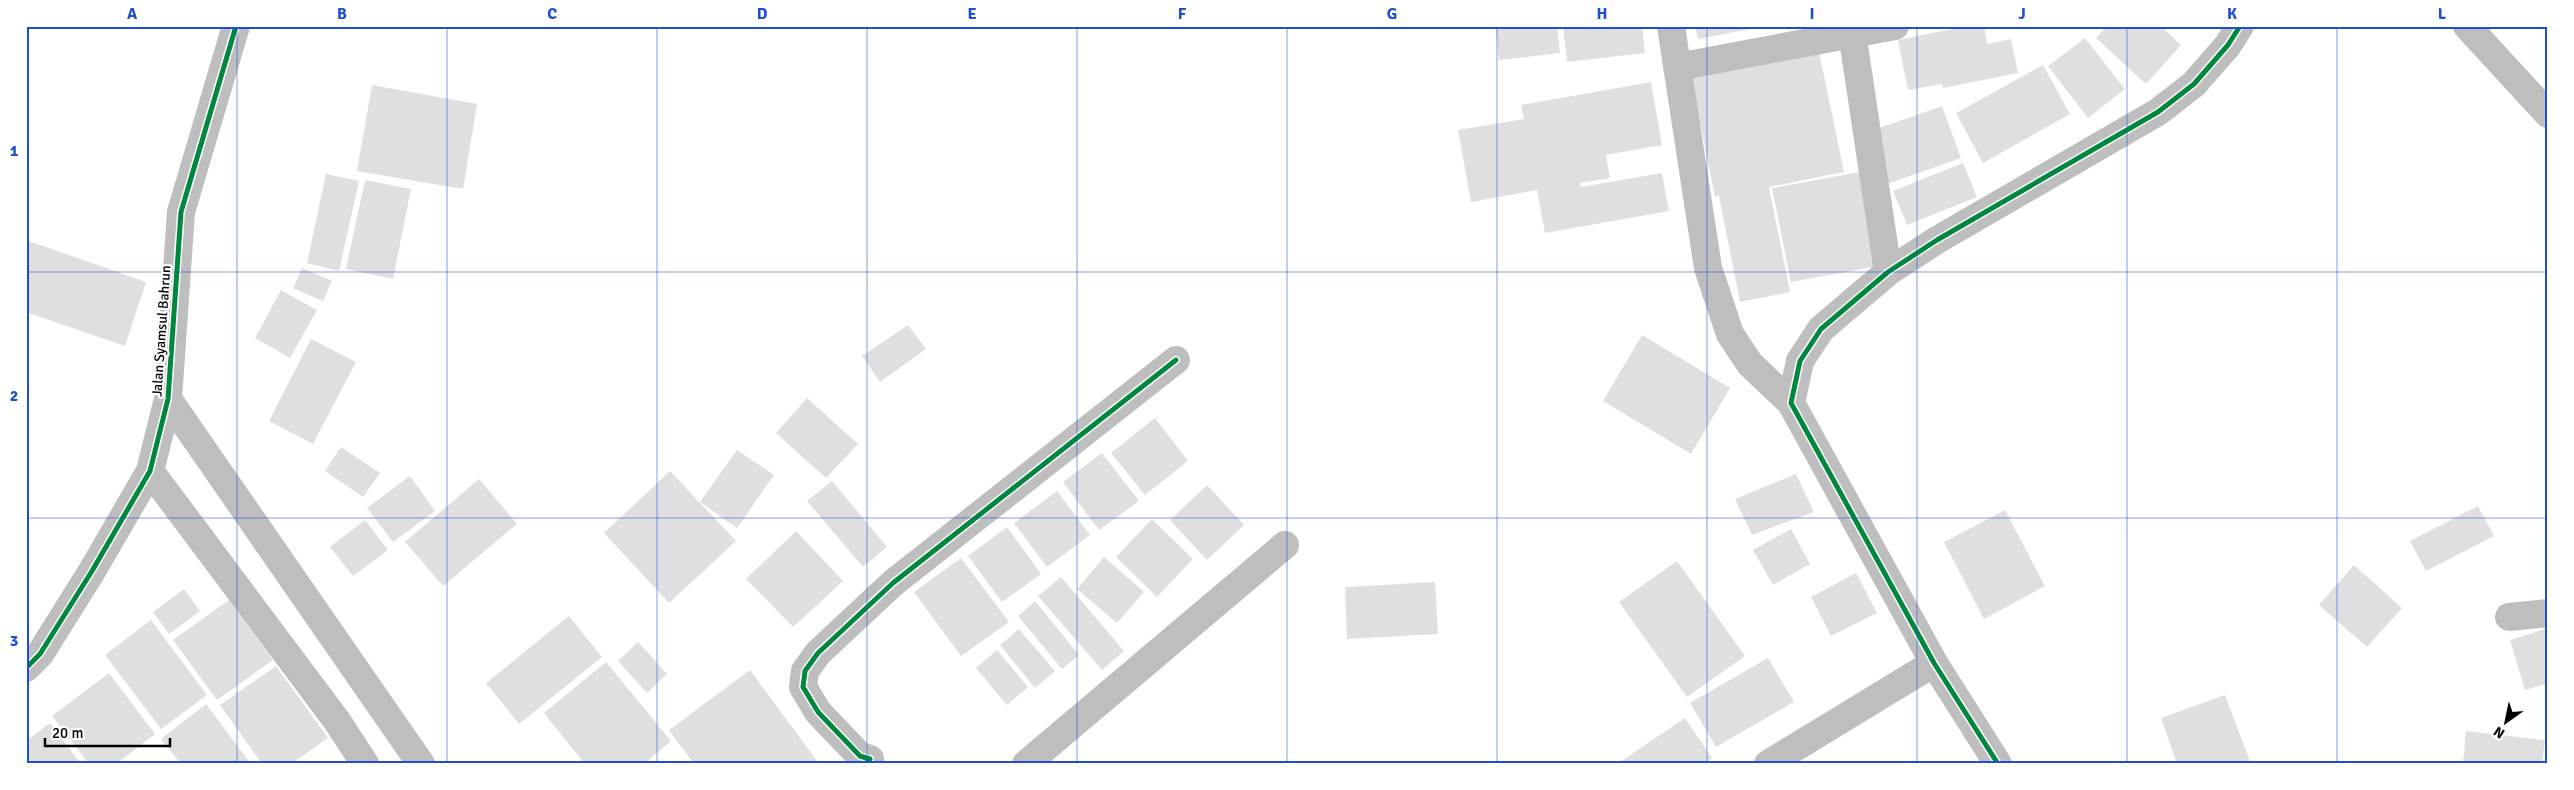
<svg xmlns="http://www.w3.org/2000/svg" width="2574" height="790" font-family="Signika,sans-serif">
  <style>
    .building { fill: #dfdfdf }
    .lines { fill: none; stroke-linecap: round; stroke-linejoin: round }
    .street { stroke: #bebebe; stroke-width: 28 }
    .cycleway-casing { stroke: #fff; stroke-width: 8 }
    .cycleway { stroke: #00873e; stroke-width: 5 }
    .grid { fill: none; stroke: #1d4ed8; stroke-width: 1; stroke-opacity: 0.55 }
    .labels { text-anchor: middle; stroke-width: 4.5; stroke-linejoin: round; paint-order: stroke }
    .street-label { font-size: 14px; fill: #000; stroke: #fff }
    .neatline { fill: none; stroke: #1d4ed8; stroke-width: 2 }
    .grid-label { font-size: 16px; text-anchor: middle; font-weight: bold; fill: #1d4ed8 }
  </style>
  <rect width="100%" height="100%" fill="#fff"/>
  <!-- building -->
  <path class="building" d="M 1495,26 L 1557,26 L 1560,53 L 1499,60 Z
    M 1563,26 L 1642,26 L 1645,53 L 1567,62 Z
    M 1695,26 L 1760,26 L 1760,27 L 1698,39 Z
    M 1967,26 L 1984,26 L 1987,44 L 2011,39 L 2018,73 L 1943,88 L 1942,84 L 1908,90 L 1898,40 Z
    M 2107,26 L 2161,26 L 2181,45 L 2146,84 L 2096,38 Z
    M 2085,38 L 2125,89 L 2088,118 L 2048,66 Z
    M 1818,47 L 1844,172 L 1769,187 L 1790,292 L 1740,302 L 1719,196 L 1715,197 L 1690,72 Z
    M 2043,65 L 2070,114 L 1983,163 L 1956,113 Z
    M 1651,82 L 1662,145 L 1606,155 L 1610,178 L 1580,183 L 1581,187 L 1662,173 L 1669,211 L 1545,233 L 1537,190 L 1471,202 L 1458,130 L 1524,119 L 1521,105 Z
    M 372,85 L 477,104 L 463,189 L 357,171 Z
    M 1942,106 L 1961,158 L 1887,184 L 1868,132 Z
    M 1963,163 L 1977,197 L 1907,225 L 1893,191 Z
    M 1865,171 L 1884,265 L 1791,282 L 1772,188 Z
    M 326,174 L 359,181 L 339,271 L 307,263 Z
    M 365,180 L 411,189 L 393,279 L 346,269 Z
    M 26,240 L 146,282 L 125,346 L 26,312 Z
    M 302,268 L 332,281 L 323,301 L 293,288 Z
    M 281,290 L 317,310 L 290,358 L 255,338 Z
    M 908,325 L 926,349 L 880,382 L 862,356 Z
    M 1642,335 L 1730,388 L 1691,454 L 1603,401 Z
    M 311,339 L 356,362 L 313,444 L 269,421 Z
    M 807,398 L 858,444 L 826,478 L 776,433 Z
    M 1155,418 L 1188,461 L 1145,495 L 1111,453 Z
    M 341,447 L 380,473 L 363,497 L 325,471 Z
    M 737,450 L 774,475 L 737,528 L 700,502 Z
    M 1102,453 L 1139,501 L 1099,530 L 1063,482 Z
    M 670,471 L 736,541 L 669,603 L 604,533 Z
    M 1796,474 L 1814,512 L 1752,535 L 1735,499 Z
    M 410,476 L 435,511 L 393,542 L 367,508 Z
    M 479,479 L 517,524 L 443,586 L 405,542 Z
    M 832,481 L 887,547 L 863,567 L 807,501 Z
    M 1207,485 L 1244,525 L 1207,560 L 1170,520 Z
    M 1057,491 L 1090,535 L 1047,567 L 1014,523 Z
    M 2478,506 L 2494,536 L 2426,571 L 2410,541 Z
    M 2005,510 L 2045,586 L 1984,619 L 1944,542 Z
    M 1152,519 L 1193,559 L 1157,597 L 1116,557 Z
    M 365,520 L 388,550 L 353,576 L 330,547 Z
    M 1007,527 L 1041,574 L 1002,602 L 968,556 Z
    M 1791,529 L 1810,564 L 1773,585 L 1753,550 Z
    M 796,531 L 843,581 L 793,627 L 746,579 Z
    M 1104,557 L 1144,592 L 1117,623 L 1077,589 Z
    M 961,558 L 1009,622 L 961,656 L 914,592 Z
    M 1677,561 L 1745,656 L 1687,697 L 1619,602 Z
    M 2354,565 L 2402,608 L 2367,647 L 2319,605 Z
    M 1856,573 L 1877,613 L 1831,636 L 1811,597 Z
    M 1061,577 L 1124,651 L 1102,670 L 1038,596 Z
    M 1435,582 L 1438,634 L 1347,639 L 1345,587 Z
    M 184,589 L 200,611 L 169,634 L 153,612 Z
    M 229,600 L 273,660 L 217,700 L 173,640 Z
    M 1035,601 L 1079,655 L 1062,669 L 1018,616 Z
    M 569,616 L 602,657 L 519,724 L 486,683 Z
    M 151,620 L 207,695 L 161,729 L 105,655 Z
    M 2548,628 L 2548,683 L 2525,690 L 2510,640 Z
    M 1019,629 L 1055,671 L 1035,688 L 1000,645 Z
    M 638,642 L 667,674 L 647,693 L 618,661 Z
    M 997,650 L 1028,687 L 1007,705 L 976,668 Z
    M 1768,658 L 1794,702 L 1716,747 L 1690,703 Z
    M 606,662 L 671,741 L 644,764 L 585,764 L 544,713 Z
    M 276,666 L 328,738 L 291,764 L 262,764 L 220,705 Z
    M 750,670 L 817,761 L 813,764 L 694,764 L 669,730 Z
    M 109,673 L 155,734 L 116,764 L 89,764 L 52,716 Z
    M 2225,695 L 2251,764 L 2177,764 L 2161,718 Z
    M 206,704 L 251,764 L 181,764 L 161,739 Z
    M 1685,718 L 1712,758 L 1704,764 L 1617,764 Z
    M 50,723 L 81,764 L 26,764 L 26,741 Z
    M 2466,731 L 2545,740 L 2542,764 L 2463,764 Z"/>
  <g class="lines">
    <!-- street -->
    <path class="street" d="M 1671,26 L 1708,268 L 1730,334 L 1750,364 L 1791,403
      M 1851,26 L 1888,272
      M 2467,26 L 2548,114
      M 1677,67 L 1895,26
      M 168,399 L 421,764
      M 150,471 L 337,721 L 365,764
      M 2509,617 L 2548,613
      M 26,668 L 40,654 L 92,571 L 150,471 L 168,399 L 181,212 L 236,26
      M 865,764 L 870,759 L 860,756 L 818,712 L 803,687 L 805,671 L 818,653 L 893,583 L 1176,360
      M 1026,764 L 1285,545
      M 1768,764 L 1934,663
      M 1998,764 L 1934,663 L 1791,403 L 1800,361 L 1821,329 L 1888,272 L 1937,240 L 2158,112 L 2194,84 L 2228,45 L 2240,26"/>
    <!-- cycleway casing -->
    <g class="cycleway-casing">
      <path id="cycleway" d="M 26,668 L 40,654 L 92,571 L 150,471 L 168,399 L 181,212 L 236,26
        M 865,764 L 870,759 L 860,756 L 818,712 L 803,687 L 805,671 L 818,653 L 893,583 L 1176,360
        M 1998,764 L 1934,663 L 1791,403 L 1800,361 L 1821,329 L 1888,272 L 1937,240 L 2158,112 L 2194,84 L 2228,45 L 2240,26"/>
    </g>
    <!-- cycleway -->
    <use href="#cycleway" class="cycleway"/>
  </g>
  <!-- grid -->
  <path class="grid" d="M 237,26 L 237,764M 447,26 L 447,764M 657,26 L 657,764M 867,26 L 867,764M 1077,26 L 1077,764M 1287,26 L 1287,764M 1497,26 L 1497,764M 1707,26 L 1707,764M 1917,26 L 1917,764M 2127,26 L 2127,764M 2337,26 L 2337,764M 26,272 L 2548,272M 26,518 L 2548,518"/>
  <g class="labels">
    <!-- street labels -->
    <g class="street-label">
      <text transform="translate(161 331) rotate(-86)" y="5">Jalan Syamsul Bahrun</text>
    </g>
  </g>
  <!-- border -->
  <rect width="2574" height="790" fill="none" stroke="#ffffff" stroke-width="55"/>
  <!-- north arrow -->
  <g transform="translate(2506 722) rotate(213)" stroke="#ffffff" stroke-width="4" paint-order="stroke">
  <path d="M0-4L9 19L0 12L-9 19Z" fill="#000000"/>
  <text y="-8" font-size="14" font-weight="bold" text-anchor="middle" fill="#000000">N</text>
  </g>
  <!-- scale -->
  <path d="M45 738v8h125v-8" fill="none" stroke="#000000" stroke-width="2.5"/>
  <text x="52" y="738" font-size="15" fill="#000000" stroke="#ffffff" stroke-width="4" paint-order="stroke">20 m</text>
  <rect x="28" y="28" width="2518" height="734" class="neatline"/>
  <g class="grid-label">
    <text x="132" y="19">A</text>
    <text x="342" y="19">B</text>
    <text x="552" y="19">C</text>
    <text x="762" y="19">D</text>
    <text x="972" y="19">E</text>
    <text x="1182" y="19">F</text>
    <text x="1392" y="19">G</text>
    <text x="1602" y="19">H</text>
    <text x="1812" y="19">I</text>
    <text x="2022" y="19">J</text>
    <text x="2232" y="19">K</text>
    <text x="2442" y="19">L</text>
    <text x="14" y="156">1</text>
    <text x="14" y="401">2</text>
    <text x="14" y="646">3</text>
  </g>
</svg>
